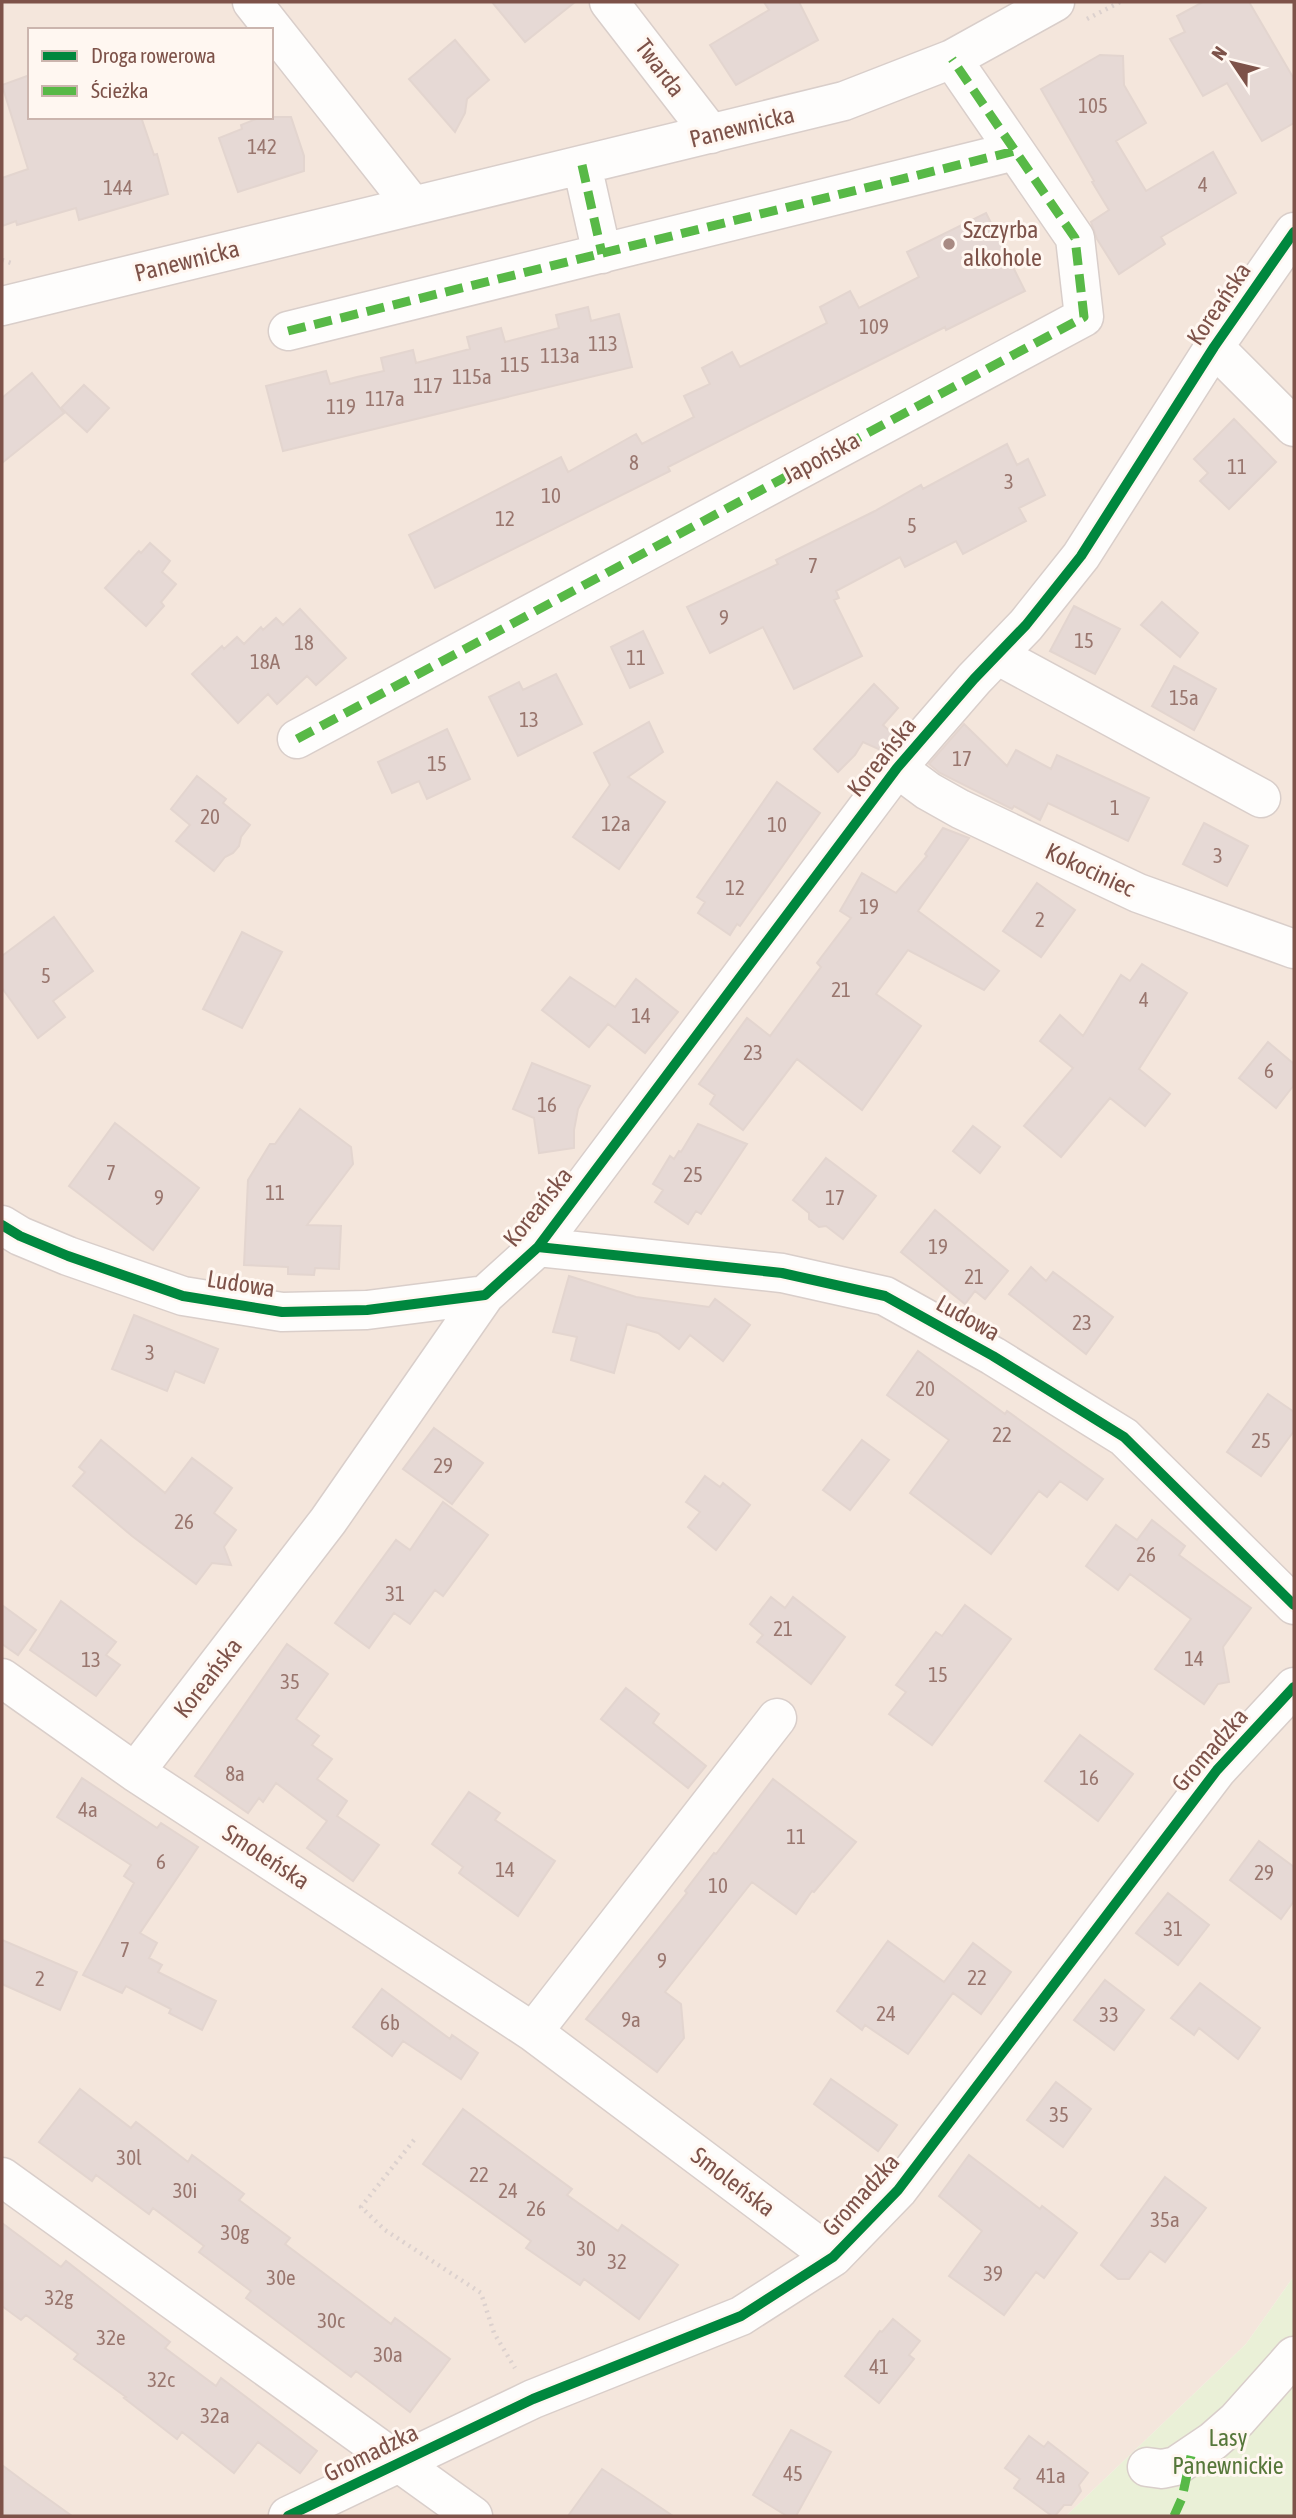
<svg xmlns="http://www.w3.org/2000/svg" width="1296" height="2518" font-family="'Asap Condensed',sans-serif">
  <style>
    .residential { fill: #f4e6dc; fill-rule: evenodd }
    .green { fill: #eaf0d7 }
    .building { fill: #e6d9d5; stroke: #e3d5cf; stroke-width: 2 }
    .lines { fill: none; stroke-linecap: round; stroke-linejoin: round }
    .minor-casing { stroke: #d9ceca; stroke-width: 41 }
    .path { stroke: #dcd1ce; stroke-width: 4.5; stroke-dasharray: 2 5; stroke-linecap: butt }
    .minor { stroke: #fefdfc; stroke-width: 38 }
    .quiet { stroke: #58b947; stroke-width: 9; stroke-dasharray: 18 9; stroke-linecap: butt }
    .cycleway-casing { stroke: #fff7f1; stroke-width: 15 }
    .cycleway { stroke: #00873e; stroke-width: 10 }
    .poi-dot { fill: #a88a83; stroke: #fff7f1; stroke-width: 2.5 }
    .labels { text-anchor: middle; stroke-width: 6; stroke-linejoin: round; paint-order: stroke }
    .number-label { font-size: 21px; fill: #99766e }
    .street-label { font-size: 24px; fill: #7d5249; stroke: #fff7f1 }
    .poi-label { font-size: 24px; fill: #7d5249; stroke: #fff7f1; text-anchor: start }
    .park-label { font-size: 24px; fill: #56773a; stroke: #fff7f1 }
  </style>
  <rect width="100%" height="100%" fill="#f9f3ee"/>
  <!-- residential -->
  <path class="residential" d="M 2,2 L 1294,2 L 1294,2276 L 1246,2344 L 1066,2516 L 2,2516 ZM 30,30 L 271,30 L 271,117 L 30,117 Z"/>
  <!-- green -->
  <path class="green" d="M 1294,2276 L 1294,2516 L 1066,2516 L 1246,2344 Z"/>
  <!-- building -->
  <path class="building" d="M 492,2 L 575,2 L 525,42 Z
    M 764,2 L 799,2 L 818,40 L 736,85 L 710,45 L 769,10 Z
    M 1203,2 L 1249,2 L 1294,79 L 1294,123 L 1262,141 L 1227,83 L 1203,96 L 1170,39 L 1185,32 L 1177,16 Z
    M 455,40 L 489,80 L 467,99 L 465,113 L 455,132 L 409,79 Z
    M 1100,55 L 1123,56 L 1124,85 L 1146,123 L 1116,141 L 1146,191 L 1213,152 L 1236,193 L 1161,237 L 1165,244 L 1119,274 L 1097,239 L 1091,222 L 1109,210 L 1092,182 L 1094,181 L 1041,89 Z
    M 30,75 L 30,117 L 141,117 L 154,155 L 157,154 L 168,194 L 79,220 L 76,208 L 17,225 L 16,221 L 2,226 L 2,178 L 28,169 L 2,85 Z
    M 261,117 L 291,117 L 304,156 L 304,171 L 238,192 L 219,138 L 242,129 L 241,125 Z
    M 986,213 L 1025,291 L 946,330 L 945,327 L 668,467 L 670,471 L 435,588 L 409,535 L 561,457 L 568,472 L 636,434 L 642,444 L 694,417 L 684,396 L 710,384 L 702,368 L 732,352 L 740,367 L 827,323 L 820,307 L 850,291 L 859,308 L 919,277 L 907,252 Z
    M 588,307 L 591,321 L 619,314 L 632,367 L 283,451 L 266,386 L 326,371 L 330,384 L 357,377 L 384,371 L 381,358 L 413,350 L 416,363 L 470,349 L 467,337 L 501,328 L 505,342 L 559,328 L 556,315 Z
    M 32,373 L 64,413 L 2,463 L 2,398 Z
    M 84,385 L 109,408 L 87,432 L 61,408 Z
    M 1234,419 L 1276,462 L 1229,509 L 1200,481 L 1208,473 L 1194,459 Z
    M 1007,444 L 1017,465 L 1028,459 L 1045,495 L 1019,508 L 1026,521 L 963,554 L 956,541 L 905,567 L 900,557 L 836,591 L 839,598 L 834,600 L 862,656 L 794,689 L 763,627 L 710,653 L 687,607 L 778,564 L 776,560 L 875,511 L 921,485 L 923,489 Z
    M 150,543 L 170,561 L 162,572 L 176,584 L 161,602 L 164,606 L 146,626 L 105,588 L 139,551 L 141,553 Z
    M 1162,602 L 1198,633 L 1180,657 L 1141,625 Z
    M 1074,606 L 1120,629 L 1095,674 L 1050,651 Z
    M 300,609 L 346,658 L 316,685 L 307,676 L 277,704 L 268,694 L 238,723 L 192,674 L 222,646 L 224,649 L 237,637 L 244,644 L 261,627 L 263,630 L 276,618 L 283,625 Z
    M 643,631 L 663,673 L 630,688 L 611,647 Z
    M 1174,666 L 1216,689 L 1194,730 L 1152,706 Z
    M 556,674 L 582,724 L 518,756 L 489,697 L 519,682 L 523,690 Z
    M 874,684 L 898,708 L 883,725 L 895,736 L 883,751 L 863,742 L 855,755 L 838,772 L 814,749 Z
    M 649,722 L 663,752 L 628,777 L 665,802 L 619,869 L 573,837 L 610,785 L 594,753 Z
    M 964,724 L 1007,766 L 1016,750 L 1051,769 L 1057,755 L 1149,798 L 1128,841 L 1048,803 L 1040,820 L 1014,806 L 1012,809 L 940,773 L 929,764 Z
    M 447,729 L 470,779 L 427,799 L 419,781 L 392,793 L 378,762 Z
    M 197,776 L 226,799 L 223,803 L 250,825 L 241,837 L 239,846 L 233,853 L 225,857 L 214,871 L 176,841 L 190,825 L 171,809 Z
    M 777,782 L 820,813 L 740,926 L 737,924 L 730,935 L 698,913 L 705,902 L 697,897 Z
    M 1204,823 L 1248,846 L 1227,886 L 1183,864 Z
    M 943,828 L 969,838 L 918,911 L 999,971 L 984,990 L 908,950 L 876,994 L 921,1026 L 862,1110 L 797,1059 L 743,1130 L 710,1104 L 715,1095 L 699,1084 L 747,1018 L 770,1036 L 821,967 L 817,963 L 851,918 L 840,911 L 862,873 L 896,893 L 927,856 L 925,854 Z
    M 1037,883 L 1075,910 L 1041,957 L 1003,931 Z
    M 54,917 L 93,971 L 53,1001 L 65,1017 L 38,1038 L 2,988 L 2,956 Z
    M 242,932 L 282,952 L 242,1028 L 203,1009 Z
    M 1142,964 L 1187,993 L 1139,1069 L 1170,1094 L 1145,1126 L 1110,1098 L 1061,1157 L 1024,1126 L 1073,1068 L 1040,1041 L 1060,1015 L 1083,1036 L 1121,975 L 1130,981 Z
    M 570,977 L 615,1007 L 636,979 L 678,1012 L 645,1053 L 608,1024 L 589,1047 L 542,1010 Z
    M 1268,1042 L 1294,1064 L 1294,1085 L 1276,1108 L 1239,1078 Z
    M 532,1063 L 590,1086 L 578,1109 L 574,1130 L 574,1148 L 539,1153 L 534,1118 L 513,1109 Z
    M 300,1109 L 351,1147 L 353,1164 L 307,1225 L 341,1226 L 339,1269 L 315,1268 L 314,1275 L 288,1274 L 288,1267 L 244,1265 L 248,1180 L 270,1144 L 275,1144 Z
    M 115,1123 L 199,1188 L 153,1250 L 69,1186 Z
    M 698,1124 L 747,1144 L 701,1214 L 696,1211 L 688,1224 L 655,1202 L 663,1190 L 653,1184 L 670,1156 L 674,1159 L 679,1151 L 681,1152 Z
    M 973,1126 L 1000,1147 L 980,1173 L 953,1151 Z
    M 826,1158 L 876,1196 L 843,1239 L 826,1226 L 819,1227 L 809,1219 L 809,1213 L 793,1200 Z
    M 935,1210 L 1008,1271 L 985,1299 L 975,1291 L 965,1304 L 901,1252 Z
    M 1031,1267 L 1046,1281 L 1053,1272 L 1113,1317 L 1086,1354 L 1009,1294 Z
    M 569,1276 L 636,1297 L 709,1307 L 715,1299 L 750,1325 L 723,1361 L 690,1335 L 679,1349 L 658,1333 L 627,1324 L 614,1373 L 571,1360 L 577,1337 L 553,1332 Z
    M 134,1315 L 218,1349 L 204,1383 L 175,1371 L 167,1391 L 112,1369 Z
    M 918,1351 L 1005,1414 L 1007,1411 L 1103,1479 L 1087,1500 L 1060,1481 L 1047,1497 L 1039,1491 L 991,1554 L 910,1493 L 949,1440 L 887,1395 Z
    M 1268,1394 L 1294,1412 L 1294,1431 L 1261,1476 L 1227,1452 Z
    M 434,1428 L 483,1463 L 452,1504 L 403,1469 Z
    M 101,1440 L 165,1493 L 192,1458 L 232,1488 L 214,1513 L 236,1530 L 224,1547 L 231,1565 L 212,1563 L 196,1584 L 132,1536 L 73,1486 L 85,1472 L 79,1467 Z
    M 862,1440 L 889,1460 L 850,1510 L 823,1490 Z
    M 705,1476 L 720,1487 L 723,1483 L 750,1505 L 716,1550 L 688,1527 L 700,1512 L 686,1502 Z
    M 443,1502 L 488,1535 L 443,1596 L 435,1590 L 410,1624 L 394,1613 L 369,1648 L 335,1623 L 396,1540 L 410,1550 Z
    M 1152,1520 L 1185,1546 L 1179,1555 L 1251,1608 L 1223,1647 L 1229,1682 L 1218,1684 L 1204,1704 L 1155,1669 L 1191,1619 L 1130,1574 L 1118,1590 L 1086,1566 L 1116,1525 L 1137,1540 Z
    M 771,1597 L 785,1608 L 793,1597 L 845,1637 L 811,1684 L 757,1642 L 763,1635 L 750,1624 Z
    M 61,1601 L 116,1642 L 106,1655 L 120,1665 L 96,1696 L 30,1650 Z
    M 2,1605 L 36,1630 L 18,1655 L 2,1644 Z
    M 965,1605 L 1011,1639 L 932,1745 L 889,1714 L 906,1692 L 896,1685 L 936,1632 L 942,1636 Z
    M 287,1644 L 328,1674 L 296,1719 L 319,1736 L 312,1745 L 332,1759 L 317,1779 L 347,1801 L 337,1816 L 379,1845 L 353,1881 L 307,1848 L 327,1821 L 276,1783 L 263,1802 L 259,1798 L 248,1813 L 195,1776 Z
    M 626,1688 L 659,1714 L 653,1723 L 706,1766 L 688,1788 L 601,1719 Z
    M 1080,1735 L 1133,1774 L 1098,1821 L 1045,1781 Z
    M 82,1778 L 157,1828 L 161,1823 L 198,1847 L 140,1933 L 157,1943 L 149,1958 L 162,1965 L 158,1972 L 216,2001 L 202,2030 L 169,2013 L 171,2009 L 126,1986 L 122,1993 L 83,1975 L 134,1883 L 124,1876 L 131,1865 L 57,1817 Z
    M 773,1779 L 856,1842 L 814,1892 L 812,1891 L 796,1914 L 752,1882 L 665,1992 L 681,2004 L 684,2038 L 657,2072 L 586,2019 L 687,1893 L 685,1891 L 714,1853 L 716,1854 Z
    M 469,1792 L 500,1813 L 495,1820 L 555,1861 L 518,1916 L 459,1873 L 463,1867 L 432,1844 Z
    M 1259,1841 L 1294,1867 L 1294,1901 L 1281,1919 L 1230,1880 Z
    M 1168,1893 L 1209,1925 L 1178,1965 L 1136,1933 Z
    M 2,1940 L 77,1972 L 60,2010 L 2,1984 Z
    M 888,1941 L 944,1982 L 973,1943 L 1011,1972 L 981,2014 L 953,1993 L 908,2054 L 865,2025 L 862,2030 L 837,2011 Z
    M 1105,1980 L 1144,2010 L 1114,2050 L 1074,2020 Z
    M 1200,1983 L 1260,2028 L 1238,2059 L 1199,2028 L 1194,2035 L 1171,2018 Z
    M 382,1989 L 450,2039 L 452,2035 L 478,2053 L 461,2079 L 403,2041 L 392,2056 L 353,2027 Z
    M 831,2079 L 897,2125 L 878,2151 L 814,2104 Z
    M 1056,2082 L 1091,2109 L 1063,2147 L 1027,2120 Z
    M 80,2089 L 131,2128 L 136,2122 L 188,2162 L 192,2155 L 244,2194 L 239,2200 L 290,2238 L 285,2244 L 391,2324 L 395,2318 L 450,2359 L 410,2412 L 356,2371 L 351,2377 L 246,2298 L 251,2291 L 199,2252 L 204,2246 L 153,2208 L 149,2214 L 96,2175 L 92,2181 L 39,2142 Z
    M 463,2109 L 572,2189 L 567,2195 L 618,2231 L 622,2225 L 678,2265 L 639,2319 L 584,2279 L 580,2285 L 526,2248 L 531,2241 L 423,2164 Z
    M 969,2155 L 1040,2209 L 1042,2206 L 1077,2233 L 1044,2278 L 1036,2272 L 1004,2315 L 949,2276 L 982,2231 L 939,2196 Z
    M 1165,2177 L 1206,2208 L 1165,2262 L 1150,2251 L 1129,2279 L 1118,2279 L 1101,2265 Z
    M 2,2223 L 61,2267 L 66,2261 L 170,2342 L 165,2348 L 216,2386 L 221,2378 L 317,2451 L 300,2473 L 258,2442 L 234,2473 L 182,2432 L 177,2439 L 124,2398 L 126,2397 L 74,2359 L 78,2354 L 26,2315 L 21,2320 L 2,2306 Z
    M 893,2319 L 920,2341 L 909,2355 L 914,2359 L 879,2403 L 845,2376 L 880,2331 L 882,2332 Z
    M 791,2430 L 831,2452 L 796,2516 L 787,2516 L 753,2495 Z
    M 1029,2436 L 1044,2447 L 1048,2442 L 1088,2473 L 1079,2485 L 1081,2491 L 1071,2505 L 1064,2505 L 1055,2516 L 1052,2516 L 1014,2488 L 1020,2479 L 1005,2468 Z
    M 2,2465 L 26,2483 L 72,2516 L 2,2516 Z
    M 602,2469 L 633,2489 L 673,2516 L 568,2516 Z"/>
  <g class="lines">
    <!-- minor casing -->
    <g class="minor-casing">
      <path id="minor" d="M 252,2 L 413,206
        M 609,2 L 711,134
        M 582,165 L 602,254
        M 2,306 L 844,101 L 952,59 L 1055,2
        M 288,331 L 1015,151
        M 1214,347 L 1294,427
        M 997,655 L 1261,798
        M 297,739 L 1084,317 L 1075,238 L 952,59
        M 897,768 L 928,791 L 960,809 L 1138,893 L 1294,949
        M 2,1225 L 20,1236 L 68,1256 L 183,1296 L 282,1312 L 367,1310 L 485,1295
        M 538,1247 L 782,1273 L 885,1296 L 993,1356 L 1124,1437 L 1294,1605
        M 2,1678 L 135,1772 L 533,2032 L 833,2257
        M 135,1772 L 328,1521 L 485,1295 L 538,1247 L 897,768 L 974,679 L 1026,625 L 1081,556 L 1214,347 L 1294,232
        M 533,2032 L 777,1718
        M 2,2177 L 473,2516
        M 1147,2467 L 1162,2469 L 1176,2466 L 1213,2441 L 1237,2420 L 1294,2356
        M 288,2516 L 533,2399 L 741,2316 L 833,2257 L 898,2190 L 1217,1770 L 1294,1687"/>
    </g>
    <!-- path -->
    <path class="path" d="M 1087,19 L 1120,2
      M 2,260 L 14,264
      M 414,2140 L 361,2207 L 385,2230 L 481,2293 L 494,2333 L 515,2368"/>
    <!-- minor -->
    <use href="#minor" class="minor"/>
    <!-- quiet -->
    <path class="quiet" d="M 582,165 L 602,254
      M 288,331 L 1015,151
      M 297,739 L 1084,317 L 1075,238 L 952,59
      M 1174,2516 L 1182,2498 L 1191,2456"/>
    <!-- cycleway casing -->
    <g class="cycleway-casing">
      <path id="cycleway" d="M 2,1225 L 20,1236 L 68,1256 L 183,1296 L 282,1312 L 367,1310 L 485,1295 L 538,1247 L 897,768 L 974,679 L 1026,625 L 1081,556 L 1214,347 L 1294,232
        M 538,1247 L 782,1273 L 885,1296 L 993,1356 L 1124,1437 L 1294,1605
        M 288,2516 L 533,2399 L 741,2316 L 833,2257 L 898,2190 L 1217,1770 L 1294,1687"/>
    </g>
    <!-- cycleway -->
    <use href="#cycleway" class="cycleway"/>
  </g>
  <!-- markers -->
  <circle class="poi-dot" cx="949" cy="244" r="7"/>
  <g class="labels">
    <!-- number labels -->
    <g class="number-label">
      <text x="1093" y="113">105</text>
      <text x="262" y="154">142</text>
      <text x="1203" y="192">4</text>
      <text x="118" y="195">144</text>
      <text x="874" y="334">109</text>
      <text x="603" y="351">113</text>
      <text x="560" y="363">113a</text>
      <text x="515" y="372">115</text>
      <text x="472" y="384">115a</text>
      <text x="428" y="393">117</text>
      <text x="385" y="406">117a</text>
      <text x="341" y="414">119</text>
      <text x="634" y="470">8</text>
      <text x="1237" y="474">11</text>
      <text x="1009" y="489">3</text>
      <text x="551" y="503">10</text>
      <text x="505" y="526">12</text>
      <text x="912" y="533">5</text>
      <text x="813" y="573">7</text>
      <text x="724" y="625">9</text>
      <text x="1084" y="648">15</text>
      <text x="304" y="650">18</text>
      <text x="636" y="665">11</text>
      <text x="265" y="669">18A</text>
      <text x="1184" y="705">15a</text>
      <text x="529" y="727">13</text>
      <text x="962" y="766">17</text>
      <text x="437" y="771">15</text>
      <text x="1115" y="815">1</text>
      <text x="210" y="824">20</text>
      <text x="616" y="831">12a</text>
      <text x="777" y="832">10</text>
      <text x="1218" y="863">3</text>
      <text x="735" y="895">12</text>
      <text x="869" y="914">19</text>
      <text x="1040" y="927">2</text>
      <text x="46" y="983">5</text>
      <text x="841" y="997">21</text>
      <text x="1144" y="1007">4</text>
      <text x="641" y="1023">14</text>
      <text x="753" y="1060">23</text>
      <text x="1269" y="1078">6</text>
      <text x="547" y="1112">16</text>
      <text x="111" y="1180">7</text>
      <text x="693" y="1182">25</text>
      <text x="275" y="1200">11</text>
      <text x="159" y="1205">9</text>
      <text x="835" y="1205">17</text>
      <text x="938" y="1254">19</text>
      <text x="974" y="1284">21</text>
      <text x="1082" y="1330">23</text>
      <text x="150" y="1360">3</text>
      <text x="925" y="1396">20</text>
      <text x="1002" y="1442">22</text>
      <text x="1261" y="1448">25</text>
      <text x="443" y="1473">29</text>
      <text x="184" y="1529">26</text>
      <text x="1146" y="1562">26</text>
      <text x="395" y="1601">31</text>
      <text x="783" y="1636">21</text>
      <text x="1194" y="1666">14</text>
      <text x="91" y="1667">13</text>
      <text x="938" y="1682">15</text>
      <text x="290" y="1689">35</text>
      <text x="235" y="1781">8a</text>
      <text x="1089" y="1785">16</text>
      <text x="88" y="1817">4a</text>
      <text x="796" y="1844">11</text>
      <text x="161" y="1869">6</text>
      <text x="505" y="1877">14</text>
      <text x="1264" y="1880">29</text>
      <text x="718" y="1893">10</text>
      <text x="1173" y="1936">31</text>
      <text x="125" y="1957">7</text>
      <text x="662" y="1968">9</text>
      <text x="977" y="1985">22</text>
      <text x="40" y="1986">2</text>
      <text x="886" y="2021">24</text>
      <text x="1109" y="2022">33</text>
      <text x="631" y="2027">9a</text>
      <text x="390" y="2030">6b</text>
      <text x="1059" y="2122">35</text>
      <text x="129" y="2165">30l</text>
      <text x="479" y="2182">22</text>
      <text x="185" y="2198">30i</text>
      <text x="508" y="2198">24</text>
      <text x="536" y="2216">26</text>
      <text x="1165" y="2227">35a</text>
      <text x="235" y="2240">30g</text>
      <text x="586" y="2256">30</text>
      <text x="617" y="2269">32</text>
      <text x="993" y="2281">39</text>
      <text x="281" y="2285">30e</text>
      <text x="59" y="2305">32g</text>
      <text x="331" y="2328">30c</text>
      <text x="111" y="2345">32e</text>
      <text x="388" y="2362">30a</text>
      <text x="879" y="2374">41</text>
      <text x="161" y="2387">32c</text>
      <text x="215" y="2423">32a</text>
      <text x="793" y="2481">45</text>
      <text x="1051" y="2483">41a</text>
    </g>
    <!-- street labels -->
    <g class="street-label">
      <text transform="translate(660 68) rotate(53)" y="8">Twarda</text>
      <text transform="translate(742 127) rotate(-14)" y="8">Panewnicka</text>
      <text transform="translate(187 261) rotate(-14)" y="8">Panewnicka</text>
      <text transform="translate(1219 304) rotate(-56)" y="8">Koreańska</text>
      <text transform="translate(821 458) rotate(-28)" y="8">Japońska</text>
      <text transform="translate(882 757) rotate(-51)" y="8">Koreańska</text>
      <text transform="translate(1090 870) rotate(25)" y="8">Kokociniec</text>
      <text transform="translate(538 1207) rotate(-51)" y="8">Koreańska</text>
      <text transform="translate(241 1284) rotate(9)" y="8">Ludowa</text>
      <text transform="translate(968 1318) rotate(29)" y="8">Ludowa</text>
      <text transform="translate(208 1678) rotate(-52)" y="8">Koreańska</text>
      <text transform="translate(1210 1750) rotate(-49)" y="8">Gromadzka</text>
      <text transform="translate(266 1857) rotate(33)" y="8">Smoleńska</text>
      <text transform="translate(733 2182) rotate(37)" y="8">Smoleńska</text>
      <text transform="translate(861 2195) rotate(-48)" y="8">Gromadzka</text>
      <text transform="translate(371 2453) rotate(-26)" y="8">Gromadzka</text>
    </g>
    <!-- poi labels -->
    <g class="poi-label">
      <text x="963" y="238">Szczyrba<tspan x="963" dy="28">alkohole</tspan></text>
    </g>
    <!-- park labels -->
    <g class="park-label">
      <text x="1228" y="2446">Lasy<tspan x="1228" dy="28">Panewnickie</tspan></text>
    </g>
  </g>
  <!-- border -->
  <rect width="1296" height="2518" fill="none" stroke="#7d5249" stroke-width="7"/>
  <!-- legend -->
  <rect x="28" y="28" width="245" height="91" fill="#fff7f1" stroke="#cbb5ae" stroke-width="2"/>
  <rect x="42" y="51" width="35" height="10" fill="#00873e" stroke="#cbb5ae" stroke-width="2"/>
  <text x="91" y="63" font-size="21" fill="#7d5249">Droga rowerowa</text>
  <rect x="42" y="86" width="35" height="10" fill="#58b947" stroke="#cbb5ae" stroke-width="2"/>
  <text x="91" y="98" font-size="21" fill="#7d5249">Ścieżka</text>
  <!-- north arrow -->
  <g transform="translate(1233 63) rotate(305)" stroke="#fff7f1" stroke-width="5" paint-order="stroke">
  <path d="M0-5L12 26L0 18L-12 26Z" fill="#7d5249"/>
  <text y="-10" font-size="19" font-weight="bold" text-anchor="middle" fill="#7d5249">N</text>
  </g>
</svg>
